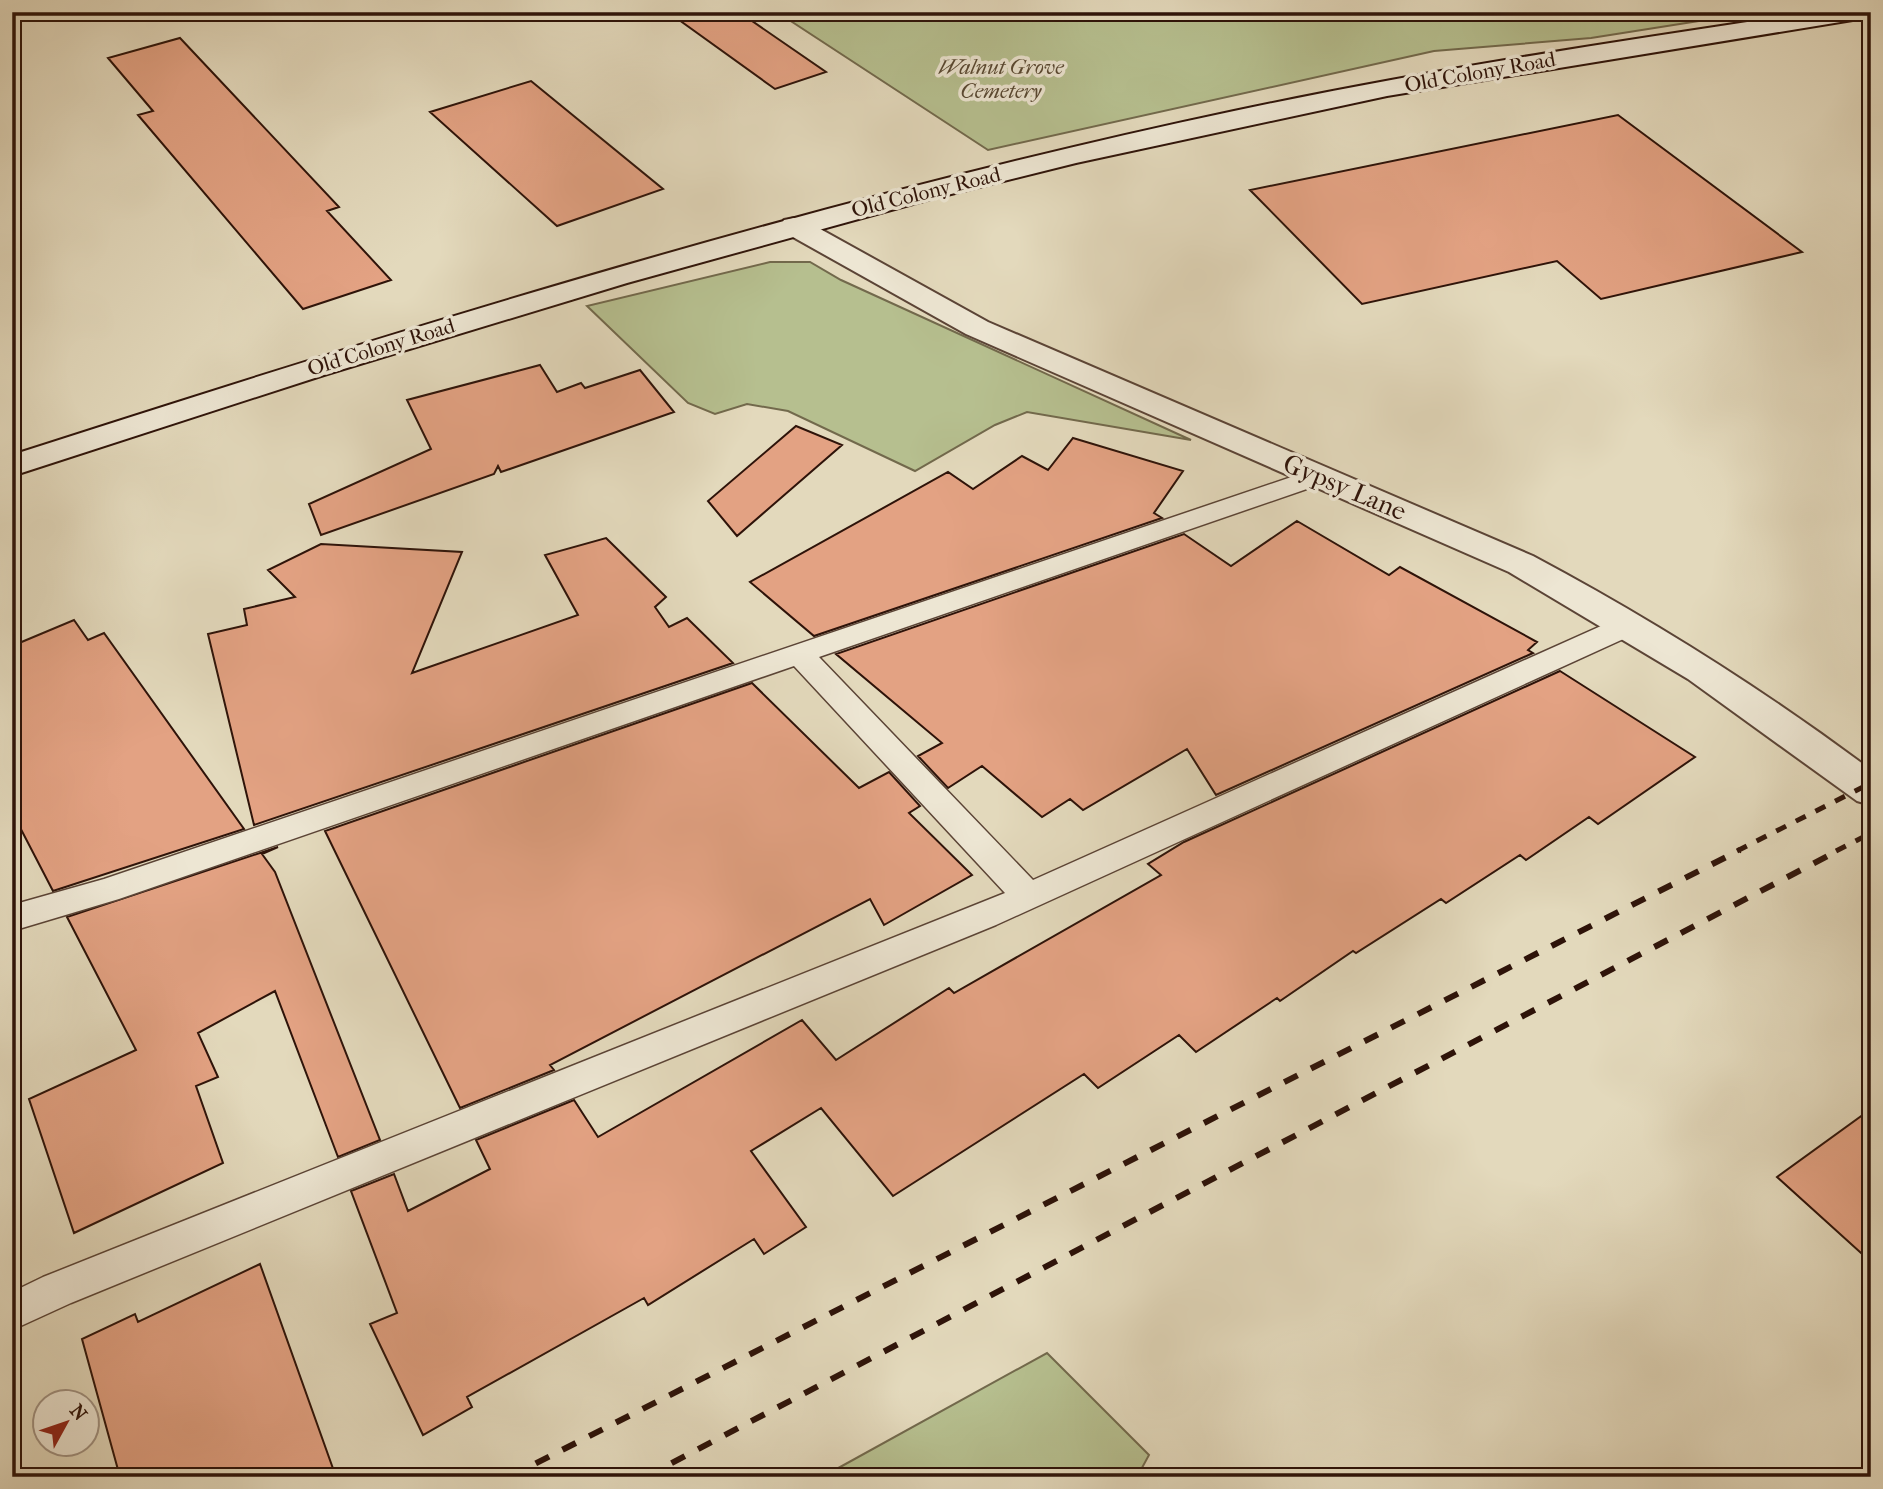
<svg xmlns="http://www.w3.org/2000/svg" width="1883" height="1489" font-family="'IM FELL French Canon',serif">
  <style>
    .green { fill: #b6bf8f; stroke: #72694c; stroke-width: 2 }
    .building { fill: #e3a283; stroke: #2e1309; stroke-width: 2 }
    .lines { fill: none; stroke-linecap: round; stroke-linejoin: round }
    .service-casing { stroke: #5b4436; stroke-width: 3 }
    .minor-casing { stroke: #5b4436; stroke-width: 4 }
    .secondary-casing { stroke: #2e1309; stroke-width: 4 }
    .service { fill: #ede6d3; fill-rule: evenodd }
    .minor { fill: #ede6d3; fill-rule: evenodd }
    .secondary { fill: #ede6d3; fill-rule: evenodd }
    .rail-far1 { stroke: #2e1309; stroke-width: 5; stroke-dasharray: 11 11; stroke-linecap: butt }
    .rail { stroke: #2e1309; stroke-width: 6; stroke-dasharray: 15 15; stroke-linecap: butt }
    .labels { text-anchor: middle; stroke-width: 7; stroke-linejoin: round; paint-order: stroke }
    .far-park-label { font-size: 21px; font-style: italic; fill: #574731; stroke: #ede6d3 }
    .far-street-label { font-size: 21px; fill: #2e1309; stroke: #ede6d3 }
    .street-label { font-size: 26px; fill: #2e1309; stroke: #ede6d3 }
  </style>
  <rect width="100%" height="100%" fill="#e3d9bc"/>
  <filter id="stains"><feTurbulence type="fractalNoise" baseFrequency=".00286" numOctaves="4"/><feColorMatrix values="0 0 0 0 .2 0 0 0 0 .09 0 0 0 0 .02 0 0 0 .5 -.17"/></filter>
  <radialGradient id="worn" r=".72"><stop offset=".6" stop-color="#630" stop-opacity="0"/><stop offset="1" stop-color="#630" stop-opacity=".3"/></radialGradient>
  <!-- green -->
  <path class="green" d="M 777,12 L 1756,12 L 1591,38 L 1434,51 L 988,150 Z
    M 770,262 L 810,262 L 841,280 L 1191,440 L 1027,412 L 995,425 L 915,471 L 788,411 L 747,404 L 715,414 L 688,403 L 587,306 Z
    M 1047,1353 L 1149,1455 L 1137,1477 L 822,1477 Z"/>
  <!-- building -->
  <path class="building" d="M 668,12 L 739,12 L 826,72 L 775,89 Z
    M 180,38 L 339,207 L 327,211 L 391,280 L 303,309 L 138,115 L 153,111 L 108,58 Z
    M 531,81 L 663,189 L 557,226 L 430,112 Z
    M 1618,115 L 1802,252 L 1601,299 L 1557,261 L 1362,304 L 1250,190 Z
    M 540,365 L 557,392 L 581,383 L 585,388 L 640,370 L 674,412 L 501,472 L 498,466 L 494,474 L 321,535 L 309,504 L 431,449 L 407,400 Z
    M 796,426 L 842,445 L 737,536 L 708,501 Z
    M 1073,438 L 1183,471 L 1154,513 L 1162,518 L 814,636 L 750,582 L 948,472 L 973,489 L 1022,456 L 1048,470 Z
    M 1297,521 L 1389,575 L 1400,567 L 1537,642 L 1528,650 L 1533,653 L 1216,795 L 1187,749 L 1083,810 L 1070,799 L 1042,817 L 982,766 L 948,788 L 918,756 L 942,743 L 836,654 L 1184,534 L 1231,566 Z
    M 606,538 L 666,597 L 655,607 L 669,627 L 687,618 L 733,663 L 254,825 L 208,634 L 247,625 L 244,609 L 295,597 L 268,570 L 321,544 L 462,552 L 412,673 L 578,615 L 545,555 Z
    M 74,620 L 88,640 L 104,633 L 244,829 L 53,891 L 12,812 L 12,646 Z
    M 1560,671 L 1695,757 L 1598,824 L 1589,817 L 1526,860 L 1520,855 L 1446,903 L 1441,899 L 1356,953 L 1353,951 L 1280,1001 L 1277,998 L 1196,1052 L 1179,1035 L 1098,1088 L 1084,1074 L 893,1196 L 821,1108 L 751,1151 L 806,1227 L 764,1254 L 754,1239 L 648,1305 L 644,1298 L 467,1397 L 472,1407 L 423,1435 L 370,1324 L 397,1313 L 351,1191 L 394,1174 L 408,1211 L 490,1169 L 476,1140 L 574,1100 L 598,1137 L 802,1020 L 836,1060 L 949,988 L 954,993 L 1161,875 L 1148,864 L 1184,842 Z
    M 752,683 L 859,788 L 889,772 L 920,806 L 909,813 L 972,875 L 884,925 L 870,899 L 550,1065 L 554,1070 L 460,1108 L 325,831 Z
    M 278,847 L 262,854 L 275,872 L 380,1140 L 338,1157 L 275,991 L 198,1033 L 218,1077 L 196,1086 L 223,1163 L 74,1233 L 29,1099 L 136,1050 L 67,917 Z
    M 1871,1109 L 1871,1262 L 1777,1177 Z
    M 260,1264 L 336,1477 L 120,1477 L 82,1339 L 135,1314 L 138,1322 Z"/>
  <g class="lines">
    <!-- service casing -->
    <g class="service-casing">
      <path id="service" d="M 1318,468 L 1327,470 L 1331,476 L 1327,482 L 819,657 L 1033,880 L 1621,617 L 1631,615 L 1641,617 L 1645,624 L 1641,631 L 996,925 L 71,1303 L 12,1330 L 12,1292 L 43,1277 L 1005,893 L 794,666 L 119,899 L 12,931 L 12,905 L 104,879 Z"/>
    </g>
    <!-- minor casing -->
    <g class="minor-casing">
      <path id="minor" d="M 794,218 L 804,220 L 988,322 L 1533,556 C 1651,619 1764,690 1871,770 L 1871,805 L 1857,801 L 1688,679 L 1509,572 L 966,334 L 784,232 L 780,226 L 784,220 Z"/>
    </g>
    <!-- secondary casing -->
    <g class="secondary-casing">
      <path id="secondary" d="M 1814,12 L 1871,12 L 1871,17 L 1387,96 L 1076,163 L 931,199 L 627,283 L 324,375 L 12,476 L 12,455 C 415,325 820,199 1234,111 C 1426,70 1620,41 1814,12 Z"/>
    </g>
    <!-- service -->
    <use href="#service" class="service"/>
    <!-- minor -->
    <use href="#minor" class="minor"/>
    <!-- secondary -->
    <use href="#secondary" class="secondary"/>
    <!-- rail-far1 -->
    <path class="rail-far1" d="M 1737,851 L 1871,783
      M 1836,851 L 1871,833"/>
    <!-- rail -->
    <path class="rail" d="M 509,1477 L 1740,850
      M 645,1477 L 1839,850"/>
  </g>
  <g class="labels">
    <!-- far-park labels -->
    <g class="far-park-label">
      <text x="1001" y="74">Walnut Grove<tspan x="1001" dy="24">Cemetery</tspan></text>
    </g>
    <!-- far-street labels -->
    <g class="far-street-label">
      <text transform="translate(1480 72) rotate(-10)" y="7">Old Colony Road</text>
      <text transform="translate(926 192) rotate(-14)" y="7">Old Colony Road</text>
      <text transform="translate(381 347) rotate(-17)" y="7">Old Colony Road</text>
    </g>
    <!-- street labels -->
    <g class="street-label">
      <text transform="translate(1345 487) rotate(23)" y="9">Gypsy Lane</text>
    </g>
  </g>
  <!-- margin -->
  <rect width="1883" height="1489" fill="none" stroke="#e3d9bc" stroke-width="42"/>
  <rect x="14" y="14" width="1855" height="1461" fill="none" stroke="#2e1309" stroke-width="3.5"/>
  <rect x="21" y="21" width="1841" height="1447" fill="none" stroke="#2e1309" stroke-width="2"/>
  <!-- north arrow -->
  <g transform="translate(66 1423) rotate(50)"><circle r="33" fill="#ede6d3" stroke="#a19282" stroke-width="2"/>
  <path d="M0-5L12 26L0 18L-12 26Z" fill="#8f2418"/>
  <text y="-10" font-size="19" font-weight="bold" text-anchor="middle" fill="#2e1309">N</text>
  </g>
  <rect width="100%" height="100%" filter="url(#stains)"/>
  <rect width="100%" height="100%" fill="url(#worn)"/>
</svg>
